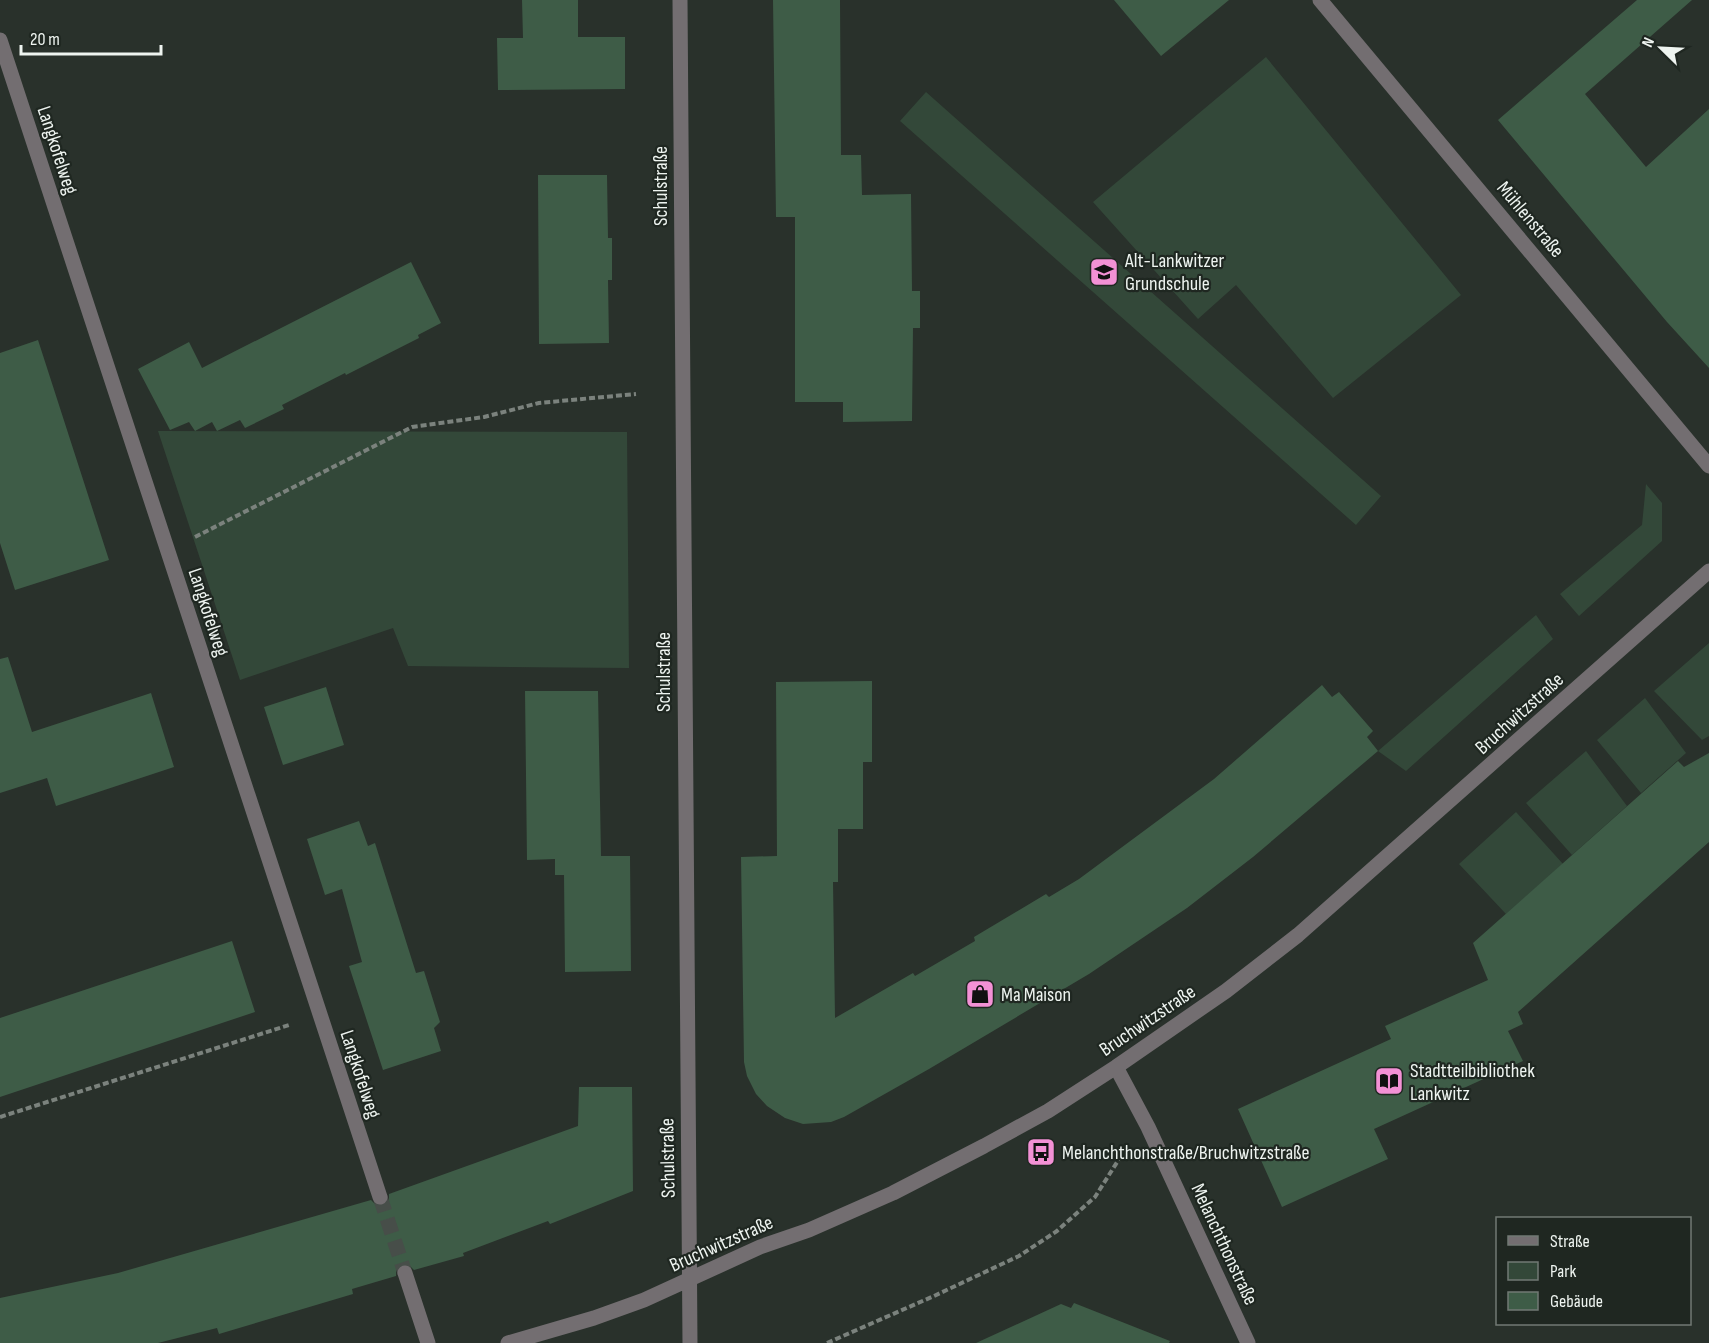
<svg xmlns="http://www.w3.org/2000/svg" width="1709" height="1343" font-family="'Sofia Sans Condensed',sans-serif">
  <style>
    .green { fill: #334839 }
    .building { fill: #3e5c47 }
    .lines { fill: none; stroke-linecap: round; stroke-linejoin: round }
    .street-tunnel { stroke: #474e49; stroke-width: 15; stroke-dasharray: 15 8; stroke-linecap: butt }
    .path { stroke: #7b827d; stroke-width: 4; stroke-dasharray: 6 3; stroke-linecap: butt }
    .street { stroke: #736e71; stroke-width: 15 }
    .labels { text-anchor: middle; stroke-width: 4.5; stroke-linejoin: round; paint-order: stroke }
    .street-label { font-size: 20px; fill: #eef4f0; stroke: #1f2721 }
    .poi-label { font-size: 20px; fill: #eef4f0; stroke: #1f2721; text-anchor: start }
  </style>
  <rect width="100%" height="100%" fill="#29312b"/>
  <!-- green -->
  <path class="green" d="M 1266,57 L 1461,295 L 1333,398 L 1236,285 L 1198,319 L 1093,202 Z
    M 926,92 L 1381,496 L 1356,525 L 900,121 Z
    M 158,431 L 627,432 L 629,668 L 408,666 L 393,628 L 240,680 Z
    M 1646,484 L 1662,503 L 1662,541 L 1579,616 L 1560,594 L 1642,525 Z
    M 1536,615 L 1553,639 L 1406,771 L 1378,751 Z
    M 1709,643 L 1709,736 L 1702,740 L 1654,691 Z
    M 1645,698 L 1686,753 L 1641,793 L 1597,740 Z
    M 1586,751 L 1627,806 L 1572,855 L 1526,803 Z
    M 1516,812 L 1563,864 L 1506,914 L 1459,864 Z"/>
  <!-- building -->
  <path class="building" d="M 522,0 L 578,0 L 578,37 L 625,37 L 625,89 L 498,90 L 497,38 L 523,38 Z
    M 773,0 L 840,0 L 841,155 L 861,155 L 862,195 L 911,194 L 912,291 L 920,291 L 920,328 L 913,328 L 912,421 L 843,422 L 843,402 L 795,402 L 795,217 L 776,217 Z
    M 1114,0 L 1229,0 L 1161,56 Z
    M 1637,0 L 1692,0 L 1585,94 L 1646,167 L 1709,109 L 1709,368 L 1667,322 L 1498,120 Z
    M 538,175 L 607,175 L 608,238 L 612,238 L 612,280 L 608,280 L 609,343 L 539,344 Z
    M 411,262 L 441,323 L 418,335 L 419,338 L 346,375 L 345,373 L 282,405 L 284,409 L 245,428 L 240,420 L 217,431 L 212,422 L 195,431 L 189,422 L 170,430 L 138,369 L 189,342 L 202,368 Z
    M 38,340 L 109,560 L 15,590 L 0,543 L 0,353 Z
    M 8,657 L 32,732 L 151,693 L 174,767 L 56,806 L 47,778 L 0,793 L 0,659 Z
    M 872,681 L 872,762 L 863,762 L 863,829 L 838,829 L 838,882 L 833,882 L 835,1018 L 913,973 L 915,976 L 975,941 L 974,937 L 1046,894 L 1049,897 L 1079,879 L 1214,779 L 1322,685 L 1332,697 L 1339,692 L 1373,731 L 1367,737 L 1378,751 L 1253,857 L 1187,908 L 1089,974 L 929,1069 L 844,1117 L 831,1122 L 803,1124 L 785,1118 L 767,1106 L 756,1094 L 747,1076 L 744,1062 L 741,857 L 777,856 L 776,682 Z
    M 326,687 L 344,745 L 283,765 L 264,707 Z
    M 525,691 L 598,691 L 601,856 L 630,856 L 631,971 L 565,972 L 564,875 L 555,875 L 555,859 L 527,860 Z
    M 1709,753 L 1709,842 L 1518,1012 L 1523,1024 L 1508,1031 L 1523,1061 L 1374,1129 L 1388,1159 L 1282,1207 L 1238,1109 L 1391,1039 L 1385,1026 L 1488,980 L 1473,943 L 1678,761 L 1684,767 Z
    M 359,821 L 368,846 L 375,843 L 416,973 L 424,971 L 440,1022 L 434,1028 L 441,1051 L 383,1070 L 349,966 L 362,962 L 342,889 L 325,895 L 307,839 Z
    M 232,941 L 255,1012 L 0,1097 L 0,1018 Z
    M 579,1087 L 632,1087 L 633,1191 L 550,1224 L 548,1221 L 463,1253 L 464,1256 L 414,1270 L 408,1264 L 401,1264 L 396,1270 L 396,1276 L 352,1289 L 353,1294 L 219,1334 L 217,1328 L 158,1343 L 0,1343 L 0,1298 L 118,1273 L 371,1200 L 377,1206 L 384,1206 L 389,1200 L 389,1194 L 578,1126 Z
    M 1074,1303 L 1170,1341 L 1169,1343 L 976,1343 L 1061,1304 L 1071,1308 Z"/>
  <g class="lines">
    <!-- street-tunnel -->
    <path class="street-tunnel" d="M 380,1197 L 405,1273"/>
    <!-- path -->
    <path class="path" d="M 195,537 L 412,427 L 484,417 L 539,403 L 636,394
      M 0,1117 L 289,1025
      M 827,1343 L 934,1296 L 1019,1256 L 1057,1231 L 1095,1197 L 1121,1156"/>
    <!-- street -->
    <path class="street" d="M 680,0 L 690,1343
      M 1320,0 L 1709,466
      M 0,40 L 380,1197
      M 1116,1067 L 1148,1127 L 1248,1343
      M 405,1273 L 428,1343
      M 508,1343 L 594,1318 L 644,1300 L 760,1247 L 809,1230 L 893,1193 L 984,1146 L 1048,1111 L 1116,1067 L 1226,991 L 1298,935 L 1709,571"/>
  </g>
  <!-- icons -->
  <defs>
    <g id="school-square" transform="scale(1.5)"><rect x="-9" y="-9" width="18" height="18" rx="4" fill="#f391d5" stroke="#1f2721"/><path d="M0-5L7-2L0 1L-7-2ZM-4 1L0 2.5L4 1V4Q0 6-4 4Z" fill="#111"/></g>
    <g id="shop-square" transform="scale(1.5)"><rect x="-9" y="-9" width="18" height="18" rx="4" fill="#f391d5" stroke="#1f2721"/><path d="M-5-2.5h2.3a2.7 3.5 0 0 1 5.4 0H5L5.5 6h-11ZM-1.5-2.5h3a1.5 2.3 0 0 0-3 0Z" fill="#111"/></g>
    <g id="library-square" transform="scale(1.5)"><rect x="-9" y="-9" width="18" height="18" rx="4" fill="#f391d5" stroke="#1f2721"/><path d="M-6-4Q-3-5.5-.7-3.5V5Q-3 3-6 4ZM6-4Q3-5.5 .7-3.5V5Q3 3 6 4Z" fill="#111"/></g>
    <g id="bus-square" transform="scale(1.5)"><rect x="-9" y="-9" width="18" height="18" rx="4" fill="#f391d5" stroke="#1f2721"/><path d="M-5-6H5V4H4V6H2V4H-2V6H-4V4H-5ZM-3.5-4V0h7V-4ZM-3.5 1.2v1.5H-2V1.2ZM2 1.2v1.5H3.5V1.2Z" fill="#111"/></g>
  </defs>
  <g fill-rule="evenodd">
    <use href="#school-square" x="1104" y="272"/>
    <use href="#shop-square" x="980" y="994"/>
    <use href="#library-square" x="1389" y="1081"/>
    <use href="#bus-square" x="1041" y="1152"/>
  </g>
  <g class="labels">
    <!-- street labels -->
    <g class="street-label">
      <text transform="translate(58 150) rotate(72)" y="7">Langkofelweg</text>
      <text transform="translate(660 186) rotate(-90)" y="7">Schulstraße</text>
      <text transform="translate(1531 219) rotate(50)" y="7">Mühlenstraße</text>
      <text transform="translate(209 612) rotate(72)" y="7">Langkofelweg</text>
      <text transform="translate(663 672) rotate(-90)" y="7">Schulstraße</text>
      <text transform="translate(1519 713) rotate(-42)" y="7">Bruchwitzstraße</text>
      <text transform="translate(1147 1020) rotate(-34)" y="7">Bruchwitzstraße</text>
      <text transform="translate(361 1074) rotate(72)" y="7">Langkofelweg</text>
      <text transform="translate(667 1158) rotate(-91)" y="7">Schulstraße</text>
      <text transform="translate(721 1243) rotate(-24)" y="7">Bruchwitzstraße</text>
      <text transform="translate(1225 1244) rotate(65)" y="7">Melanchthonstraße</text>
    </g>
    <!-- poi labels -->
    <g class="poi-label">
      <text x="1125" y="267">Alt-Lankwitzer<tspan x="1125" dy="23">Grundschule</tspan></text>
      <text x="1001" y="1001">Ma Maison</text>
      <text x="1410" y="1077">Stadtteilbibliothek<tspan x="1410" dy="23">Lankwitz</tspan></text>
      <text x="1062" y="1159">Melanchthonstraße/Bruchwitzstraße</text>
    </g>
  </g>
  <!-- legend -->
  <rect x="1496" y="1217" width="195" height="108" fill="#1f2721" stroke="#727974" stroke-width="1.5"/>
  <rect x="1508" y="1236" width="30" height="9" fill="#736e71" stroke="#727974" stroke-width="1.5"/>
  <text x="1550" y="1247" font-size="18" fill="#eef4f0">Straße</text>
  <rect x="1508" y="1262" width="30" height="18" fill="#334839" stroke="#727974" stroke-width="1.5"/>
  <text x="1550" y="1277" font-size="18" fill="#eef4f0">Park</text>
  <rect x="1508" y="1292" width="30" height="18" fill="#3e5c47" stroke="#727974" stroke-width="1.5"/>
  <text x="1550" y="1307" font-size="18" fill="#eef4f0">Gebäude</text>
  <!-- north arrow -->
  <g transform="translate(1661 48) rotate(294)" stroke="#1f2721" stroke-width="4.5" paint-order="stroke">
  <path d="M0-4.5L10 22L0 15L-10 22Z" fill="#eef4f0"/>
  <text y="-9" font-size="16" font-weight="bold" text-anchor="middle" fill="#eef4f0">N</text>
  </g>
  <!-- scale -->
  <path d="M21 45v9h140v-9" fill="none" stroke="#eef4f0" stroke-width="3"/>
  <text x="30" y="45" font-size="18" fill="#eef4f0" stroke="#1f2721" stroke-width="4.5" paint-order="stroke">20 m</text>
</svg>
